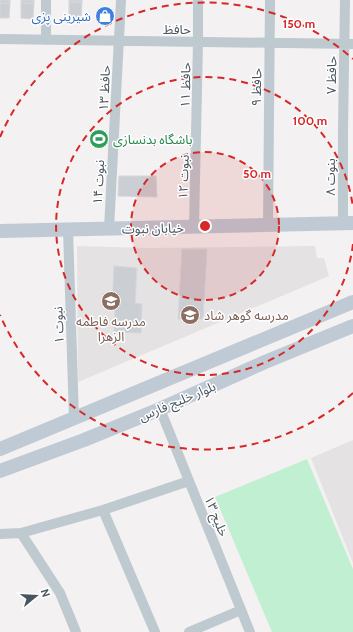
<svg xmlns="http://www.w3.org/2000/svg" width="353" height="632" font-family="Cabin,'Noto Sans Arabic',sans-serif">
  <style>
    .education { fill: #e4e2e3 }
    .green { fill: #c0f0d1 }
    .building { fill: #cbced3; stroke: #d5d7dc }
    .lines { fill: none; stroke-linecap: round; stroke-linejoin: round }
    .street { stroke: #bfc9d0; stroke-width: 10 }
    .secondary { stroke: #bfcad5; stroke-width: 14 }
    .ring { fill: none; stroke: #d62828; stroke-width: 2; stroke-dasharray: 7 5 }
    .labels { text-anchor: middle; stroke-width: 3; stroke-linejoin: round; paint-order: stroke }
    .shop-label { font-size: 13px; fill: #366cbe; stroke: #fff; text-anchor: end }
    .street-label { font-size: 13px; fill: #48555f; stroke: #fff }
    .leisure-label { font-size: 13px; fill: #27864d; stroke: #fff; text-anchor: start }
    .education-label { font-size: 13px; fill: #785e54; stroke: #fff; text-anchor: start }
    .centre { fill: #d62828; stroke: #fff; stroke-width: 2 }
    .ring-label { font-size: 12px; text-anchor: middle; font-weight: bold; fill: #d62828; stroke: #fff; stroke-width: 3; stroke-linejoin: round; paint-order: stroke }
  </style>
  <rect width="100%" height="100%" fill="#f3f1f1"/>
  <!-- education -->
  <path class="education" d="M 77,246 L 147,248 L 315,246 L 317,258 L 324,258 L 329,276 L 78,382 Z
    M 353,440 L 353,563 L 311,458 Z"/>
  <!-- green -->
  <path class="green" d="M 307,459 L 353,569 L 353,632 L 272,632 L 215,497 Z"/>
  <!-- building -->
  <path class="building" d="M 0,0 L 10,0 L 10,3 L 0,3 Z
    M 21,0 L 34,0 L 34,3 L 21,3 Z
    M 69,0 L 82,0 L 82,2 L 69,2 Z
    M 69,2 L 82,2 L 81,18 L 69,17 Z
    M 0,3 L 10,3 L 9,18 L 0,18 Z
    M 21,3 L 34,3 L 33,19 L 21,18 Z
    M 119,176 L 156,176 L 157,197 L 118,196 Z
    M 182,249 L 207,249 L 203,319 L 178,319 Z
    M 114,266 L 137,268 L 135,303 L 142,304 L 141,333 L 114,332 L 115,310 L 112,310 Z"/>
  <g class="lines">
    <!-- street -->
    <path class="street" d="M 46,0 L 46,40
      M 0,39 L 353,44
      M 343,224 L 343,131 L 345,0
      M 268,225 L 270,0
      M 194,227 L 198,42 L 198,0
      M 68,229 L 74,419
      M 109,229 L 121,0
      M 160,409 L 250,632
      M 103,510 L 155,632
      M 21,533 L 60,593 L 76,632
      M 0,534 L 21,533 L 103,510 L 189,481
      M 189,632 L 241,610"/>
    <!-- secondary -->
    <path class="secondary" d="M 0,231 L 353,223
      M 0,449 L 353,302
      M 0,471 L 84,440 L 160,409 L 265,362 L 353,326"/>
  </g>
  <!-- distance rings -->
  <circle cx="205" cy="226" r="74" fill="#d62828" fill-opacity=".12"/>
  <g class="ring">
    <circle cx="205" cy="226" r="74"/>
    <path d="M353 244A149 149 0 1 1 353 208"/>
    <path d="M353 393A223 223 0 0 1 0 315M0 137A223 223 0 0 1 353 59"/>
  </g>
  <!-- icons -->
  <defs>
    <g id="shop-disc" transform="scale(1)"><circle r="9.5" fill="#3f7fe0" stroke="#fff"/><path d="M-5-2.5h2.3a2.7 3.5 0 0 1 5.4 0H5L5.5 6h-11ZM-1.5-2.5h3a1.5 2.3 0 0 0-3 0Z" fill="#fff"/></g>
    <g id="stadium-disc" transform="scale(1)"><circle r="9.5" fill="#2e9e5b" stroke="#fff"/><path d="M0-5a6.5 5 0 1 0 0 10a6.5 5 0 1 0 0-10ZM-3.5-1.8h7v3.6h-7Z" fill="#fff"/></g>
    <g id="school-disc" transform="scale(1)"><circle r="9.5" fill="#8d6e63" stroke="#fff"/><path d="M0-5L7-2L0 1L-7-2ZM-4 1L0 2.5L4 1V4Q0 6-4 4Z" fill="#fff"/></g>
  </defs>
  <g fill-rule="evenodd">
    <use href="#shop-disc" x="105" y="16"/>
    <use href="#stadium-disc" x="99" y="139"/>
    <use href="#school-disc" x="111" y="301"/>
    <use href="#school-disc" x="190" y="315"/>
  </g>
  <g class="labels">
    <!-- shop labels -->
    <g class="shop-label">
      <text x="91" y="21">شیرینی پزی</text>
    </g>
    <!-- street labels -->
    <g class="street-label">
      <text x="177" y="34">حافظ</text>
      <text transform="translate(331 75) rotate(-89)" y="5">حافظ ۷</text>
      <text transform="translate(185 85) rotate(-89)" y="5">حافظ ۱۱</text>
      <text transform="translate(256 87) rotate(-89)" y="5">حافظ ۹</text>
      <text transform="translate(104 88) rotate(-87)" y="5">حافظ ۱۳</text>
      <text transform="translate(183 177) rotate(-88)" y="5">نبوت ۱۲</text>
      <text transform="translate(330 177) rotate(-90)" y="5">بنوت ۸</text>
      <text transform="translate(98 182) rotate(-87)" y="5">نبوت ۱۴</text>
      <text transform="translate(153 228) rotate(-1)" y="5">خیابان نبوت</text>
      <text transform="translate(58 325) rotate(-92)" y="5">نبوت ۱</text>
      <text transform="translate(177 401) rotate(-23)" y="5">بلوار خلیج فارس</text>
      <text transform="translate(217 516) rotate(68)" y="5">خلیج ۱۳</text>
    </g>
    <!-- leisure labels -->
    <g class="leisure-label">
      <text x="113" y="144">باشگاه بدنسازی</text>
    </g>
    <!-- education labels -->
    <g class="education-label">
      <text x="204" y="320">مدرسه گوهر شاد</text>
      <text x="111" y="326" text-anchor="middle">مدرسه فاطمه<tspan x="111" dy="15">الزهرا</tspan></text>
    </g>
  </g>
  <circle cx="205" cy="226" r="6" class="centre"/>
  <g class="ring-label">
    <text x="299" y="28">150 m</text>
    <text x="310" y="125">100 m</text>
    <text x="257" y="178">50 m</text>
  </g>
  <!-- north arrow -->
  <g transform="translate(36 596) rotate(72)" stroke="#ffffff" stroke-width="3" paint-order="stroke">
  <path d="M0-3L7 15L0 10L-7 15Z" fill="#48555f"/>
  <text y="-6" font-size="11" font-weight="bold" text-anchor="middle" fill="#48555f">N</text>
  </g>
</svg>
